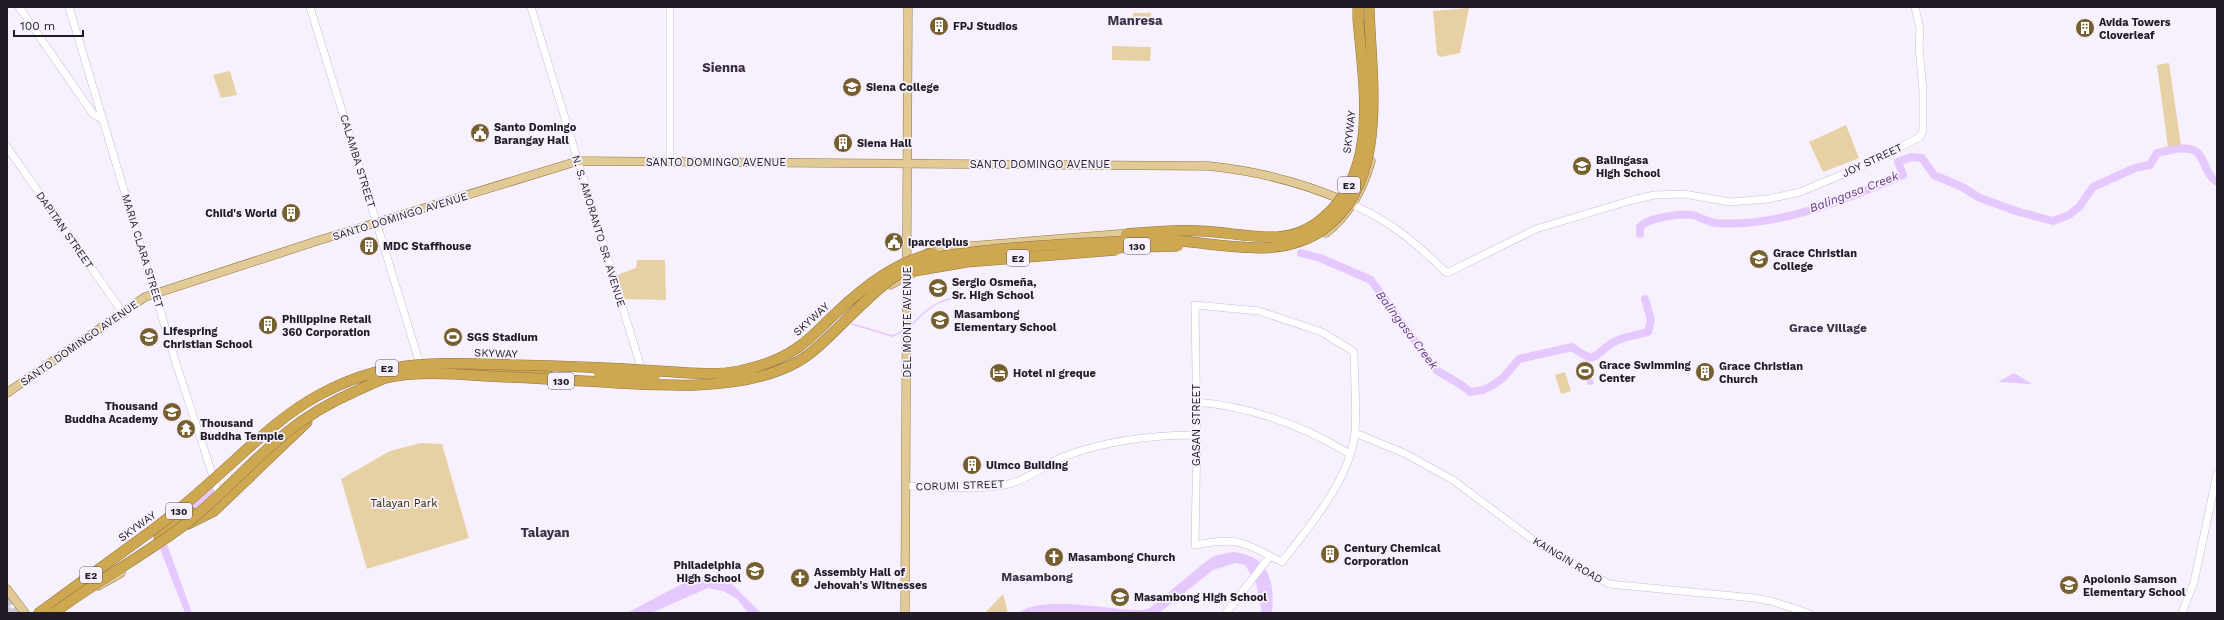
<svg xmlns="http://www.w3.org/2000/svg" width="2224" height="620" font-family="'Work Sans',sans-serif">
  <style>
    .green { fill: #e7d1a4 }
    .water { fill: #e5c8fe }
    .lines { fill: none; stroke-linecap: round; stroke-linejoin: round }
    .stream { stroke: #e5c8fe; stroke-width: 1.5 }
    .river { stroke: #e5c8fe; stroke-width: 8 }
    .major-tunnel { stroke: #ccc6d2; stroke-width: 8; stroke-dasharray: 8 4; stroke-linecap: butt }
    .minor-casing { stroke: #cabcd7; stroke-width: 8 }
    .major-casing { stroke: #917642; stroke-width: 9 }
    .highway-casing { stroke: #917642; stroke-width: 11 }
    .minor { stroke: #fff; stroke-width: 7 }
    .major { stroke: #e2ca97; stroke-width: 8 }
    .highway { stroke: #cea751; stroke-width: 10 }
    .highway-bridge-casing { stroke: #917642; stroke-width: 11; stroke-linecap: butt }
    .highway-bridge { stroke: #cea751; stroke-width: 10 }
    .labels { text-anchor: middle; stroke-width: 3.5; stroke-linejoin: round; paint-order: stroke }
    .shield { fill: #f7f1fd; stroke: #605b66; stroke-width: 1 }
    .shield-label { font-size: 10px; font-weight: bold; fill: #201b25 }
    .poi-label { font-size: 11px; font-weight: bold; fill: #201b25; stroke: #f7f1fd; text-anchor: start }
    .street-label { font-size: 11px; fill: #201b25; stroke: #f7f1fd }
    .park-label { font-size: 11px; fill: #372908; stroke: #f7f1fd }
    .water-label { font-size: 12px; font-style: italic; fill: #653784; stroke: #f7f1fd }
    .neighbourhood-label { font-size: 12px; font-weight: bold; fill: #3b2e45; stroke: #f7f1fd }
    .quarter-label { font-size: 13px; font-weight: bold; fill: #3b2e45; stroke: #f7f1fd }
  </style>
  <rect width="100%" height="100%" fill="#f7f1fd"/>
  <!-- green -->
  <path class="green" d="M 1469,8 L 1460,53 L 1440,57 L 1437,54 L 1433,11 Z
    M 1133,13 L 1151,13 L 1151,25 L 1133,25 Z
    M 1112,46 L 1151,47 L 1150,61 L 1112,60 Z
    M 2169,63 L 2181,146 L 2168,147 L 2157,65 Z
    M 230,71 L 237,95 L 221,98 L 213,75 Z
    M 1846,125 L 1859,158 L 1823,172 L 1809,142 Z
    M 637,260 L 665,260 L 666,300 L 623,299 L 617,275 L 636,268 Z
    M 444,331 L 462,332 L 462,341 L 444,341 Z
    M 1565,372 L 1571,391 L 1561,394 L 1555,375 Z
    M 421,443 L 442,444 L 469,538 L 367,569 L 341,479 L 390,451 Z
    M 1003,594 L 1008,613 L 985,613 Z"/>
  <!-- water -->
  <path class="water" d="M 1587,360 L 1594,384 L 1588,385 L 1586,379 L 1583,380 L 1578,363 Z
    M 2014,373 L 2032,384 L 1998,382 Z
    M 167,544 L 192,613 L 185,613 L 160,549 Z
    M 1232,552 C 1269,555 1275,581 1272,613 L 1262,613 L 1256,583 L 1245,565 L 1235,563 L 1213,570 L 1159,613 L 1018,613 C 1042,594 1113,611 1143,610 L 1150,608 L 1204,563 L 1214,556 Z
    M 715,575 L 733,585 L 761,613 L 748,613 L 737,599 L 723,591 L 708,588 L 651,613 L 627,613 L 691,579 Z"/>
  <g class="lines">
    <!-- stream -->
    <path class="stream" d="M 1212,240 L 1252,243
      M 852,324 L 892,336 L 904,331
      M 909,328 C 922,313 939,297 960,298"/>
    <!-- river -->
    <path class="river" d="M 1640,234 L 1640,227 C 1647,218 1681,213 1693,215 C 1700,217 1708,222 1716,223 C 1778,228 1847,199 1903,175 L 1898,162 L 1911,157 L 1922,158 L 1934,175 L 1962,187 L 1980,198 L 2019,212 L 2053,221 L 2069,215 L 2079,207 L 2093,187 L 2135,168 L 2150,165 L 2157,153 C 2167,151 2189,144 2198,153 C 2206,162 2205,174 2217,182
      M 1301,253 L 1320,258 L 1371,280 L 1436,370 L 1463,386 L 1470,392 L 1483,390 L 1493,385 L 1503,378 L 1519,359 L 1572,347 C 1597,365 1591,357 1612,343 C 1621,337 1637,335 1648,332 L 1651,320 L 1645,299
      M 185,514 L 215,491"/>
    <!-- major-tunnel -->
    <path class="major-tunnel" d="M 7,598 L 17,613
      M 7,609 L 10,613"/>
    <!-- minor casing -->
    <g class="minor-casing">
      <path id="minor" d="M 19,7 L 93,114 L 103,120
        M 69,7 L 175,360 L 219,495
        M 310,7 L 419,361
        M 531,7 L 643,374
        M 7,147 L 123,313
        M 670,162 L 670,7
        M 1353,205 C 1391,221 1418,245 1447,273 L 1536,229 L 1629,201 L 1654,195 L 1684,194 L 1730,202 L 1768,199 L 1800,192 L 1858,168 L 1920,137 L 1923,131 L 1923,91 L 1919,47 L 1920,29 L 1915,7
        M 1195,305 L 1259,311 L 1322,332 L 1354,352 C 1354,378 1357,406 1355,432 C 1351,478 1309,527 1282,562 C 1244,543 1239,536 1195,545 L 1197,435 Z
        M 1197,402 C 1253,407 1302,425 1350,454
        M 1355,433 L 1404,453 L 1453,480 L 1540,545 L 1609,584 L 1754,598 L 1771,601 L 1808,613
        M 906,486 C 939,486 976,491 1009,484 C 1029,479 1044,465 1063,457 C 1107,440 1151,435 1197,435
        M 1226,613 L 1270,556
        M 2182,613 L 2194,582 L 2217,474"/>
    </g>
    <!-- major casing -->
    <g class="major-casing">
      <path id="major" d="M 1326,233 C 1350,214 1363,190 1371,161
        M 927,253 L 959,247 L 1132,233
        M 890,285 L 920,269
        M 7,393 L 145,297 L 320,240 L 578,161 L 1209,166 C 1257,171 1301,182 1345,201
        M 98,586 L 121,573
        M 7,589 L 25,613
        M 905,613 L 908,7"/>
    </g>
    <!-- highway casing -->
    <g class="highway-casing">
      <path id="highway" d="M 1358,7 L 1358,18
        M 462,368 L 547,371
        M 188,524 L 214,511 L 307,422
        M 159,537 L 191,512
        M 39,613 L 143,537"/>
    </g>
    <!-- minor -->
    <use href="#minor" class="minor"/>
    <!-- major -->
    <use href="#major" class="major"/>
    <!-- highway -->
    <use href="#highway" class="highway"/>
    <!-- highway-bridge casing -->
    <g class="highway-bridge-casing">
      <path id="highway-bridge" d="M 1126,234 C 1151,232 1176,229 1202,231 C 1226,232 1252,238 1277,237 C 1294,236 1310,229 1323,218 C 1381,170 1363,83 1358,18
        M 1110,248 L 1178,246
        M 914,271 L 967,262 L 1116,250
        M 599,374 L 641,377 L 655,376
        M 143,537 C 168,519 192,499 215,478 C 248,449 280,416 319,395 C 389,357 441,363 517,365 C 559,366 600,367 642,370 C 670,371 712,377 739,371 C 759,367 780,360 797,348 C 811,339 823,325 836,313 C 865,286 894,263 933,253
        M 54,613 C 95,582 141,557 183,526 C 220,498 250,462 286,433 C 308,415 331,402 356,391 C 366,387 376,381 386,378 C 415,371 455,374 485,376 C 528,378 572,380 616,383 C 665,385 714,389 762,376 C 780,371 799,363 813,351 C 853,318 888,265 944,256 C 1009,246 1082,243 1148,240 C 1205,237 1273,266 1324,229 C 1390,181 1371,79 1369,7"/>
    </g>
    <!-- highway-bridge -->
    <use href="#highway-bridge" class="highway-bridge"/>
  </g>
  <!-- icons -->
  <defs>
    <g id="building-disc" transform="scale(1)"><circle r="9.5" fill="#755f2f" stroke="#f7f1fd"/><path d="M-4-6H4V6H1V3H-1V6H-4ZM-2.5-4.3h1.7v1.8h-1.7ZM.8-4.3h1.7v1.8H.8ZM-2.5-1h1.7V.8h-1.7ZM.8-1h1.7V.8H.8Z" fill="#fff"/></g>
    <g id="university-disc" transform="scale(1)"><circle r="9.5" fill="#755f2f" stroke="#f7f1fd"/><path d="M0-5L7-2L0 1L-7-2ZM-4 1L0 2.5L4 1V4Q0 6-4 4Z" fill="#fff"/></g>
    <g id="civic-disc" transform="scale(1)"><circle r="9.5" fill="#755f2f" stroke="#f7f1fd"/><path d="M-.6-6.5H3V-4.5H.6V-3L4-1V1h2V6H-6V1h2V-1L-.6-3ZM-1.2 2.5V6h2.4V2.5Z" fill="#fff"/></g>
    <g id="school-disc" transform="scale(1)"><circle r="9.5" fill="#755f2f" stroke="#f7f1fd"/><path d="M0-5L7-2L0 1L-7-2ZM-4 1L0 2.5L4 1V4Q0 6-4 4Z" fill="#fff"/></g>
    <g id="stadium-disc" transform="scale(1)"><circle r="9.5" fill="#755f2f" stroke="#f7f1fd"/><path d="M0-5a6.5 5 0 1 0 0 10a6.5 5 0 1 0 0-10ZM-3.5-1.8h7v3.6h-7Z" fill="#fff"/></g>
    <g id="hotel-disc" transform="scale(1)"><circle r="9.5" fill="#755f2f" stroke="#f7f1fd"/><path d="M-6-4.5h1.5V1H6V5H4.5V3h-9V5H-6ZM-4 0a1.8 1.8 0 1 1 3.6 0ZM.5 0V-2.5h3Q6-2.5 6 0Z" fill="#fff"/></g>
    <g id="temple-disc" transform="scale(1)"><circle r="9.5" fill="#755f2f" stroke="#f7f1fd"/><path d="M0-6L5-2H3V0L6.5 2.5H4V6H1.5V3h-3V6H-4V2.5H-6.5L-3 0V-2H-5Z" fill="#fff"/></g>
    <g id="church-disc" transform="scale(1)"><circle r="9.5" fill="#755f2f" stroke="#f7f1fd"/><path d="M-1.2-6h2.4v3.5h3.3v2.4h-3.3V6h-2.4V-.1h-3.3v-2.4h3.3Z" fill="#fff"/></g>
  </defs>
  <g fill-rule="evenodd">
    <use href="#building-disc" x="939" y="26"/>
    <use href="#building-disc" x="2085" y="28"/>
    <use href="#university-disc" x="852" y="87"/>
    <use href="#civic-disc" x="480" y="133"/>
    <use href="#building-disc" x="843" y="143"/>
    <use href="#school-disc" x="1582" y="166"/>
    <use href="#building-disc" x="291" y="213"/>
    <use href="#civic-disc" x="894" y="242"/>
    <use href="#building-disc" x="369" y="246"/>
    <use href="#university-disc" x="1759" y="259"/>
    <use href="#school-disc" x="938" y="288"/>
    <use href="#school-disc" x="940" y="320"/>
    <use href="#building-disc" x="268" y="325"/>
    <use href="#school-disc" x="149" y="337"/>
    <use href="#stadium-disc" x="453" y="337"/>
    <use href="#stadium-disc" x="1585" y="371"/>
    <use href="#building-disc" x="1705" y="372"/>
    <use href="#hotel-disc" x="999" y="373"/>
    <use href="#school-disc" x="172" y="412"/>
    <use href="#temple-disc" x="186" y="429"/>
    <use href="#building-disc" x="972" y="465"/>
    <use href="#building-disc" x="1330" y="554"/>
    <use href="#church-disc" x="1054" y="557"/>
    <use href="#school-disc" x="755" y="571"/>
    <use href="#church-disc" x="800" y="578"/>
    <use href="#school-disc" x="2069" y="585"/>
    <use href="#school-disc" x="1120" y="597"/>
  </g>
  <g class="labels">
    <!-- shield labels -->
    <g class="shield">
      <rect x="1338" y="177" width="22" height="16" rx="3"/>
      <rect x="1124" y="238" width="26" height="16" rx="3"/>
      <rect x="1007" y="250" width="22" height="16" rx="3"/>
      <rect x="376" y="360" width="22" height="16" rx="3"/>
      <rect x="548" y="373" width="26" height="16" rx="3"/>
      <rect x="166" y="503" width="26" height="16" rx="3"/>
      <rect x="80" y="567" width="22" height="16" rx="3"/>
    </g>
    <g class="shield-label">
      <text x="1349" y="189">E2</text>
      <text x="1137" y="250">130</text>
      <text x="1018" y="262">E2</text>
      <text x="387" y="372">E2</text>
      <text x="561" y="385">130</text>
      <text x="179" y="515">130</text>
      <text x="91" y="579">E2</text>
    </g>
    <!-- poi labels -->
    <g class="poi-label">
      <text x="2099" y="26">Avida Towers<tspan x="2099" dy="13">Cloverleaf</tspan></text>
      <text x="953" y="30">FPJ Studios</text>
      <text x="866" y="91">Siena College</text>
      <text x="494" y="131">Santo Domingo<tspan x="494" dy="13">Barangay Hall</tspan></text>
      <text x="857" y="147">Siena Hall</text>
      <text x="1596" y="164">Balingasa<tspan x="1596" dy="13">High School</tspan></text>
      <text x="277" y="217" text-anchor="end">Child's World</text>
      <text x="908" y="246">iparcelplus</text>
      <text x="383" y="250">MDC Staffhouse</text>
      <text x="1773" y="257">Grace Christian<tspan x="1773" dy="13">College</tspan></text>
      <text x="952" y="286">Sergio Osmeña,<tspan x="952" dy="13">Sr. High School</tspan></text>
      <text x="954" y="318">Masambong<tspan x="954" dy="13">Elementary School</tspan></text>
      <text x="282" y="323">Philippine Retail<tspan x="282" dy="13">360 Corporation</tspan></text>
      <text x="163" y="335">Lifespring<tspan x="163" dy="13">Christian School</tspan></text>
      <text x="467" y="341">SGS Stadium</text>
      <text x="1599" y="369">Grace Swimming<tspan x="1599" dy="13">Center</tspan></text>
      <text x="1719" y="370">Grace Christian<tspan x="1719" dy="13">Church</tspan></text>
      <text x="1013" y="377">Hotel ni greque</text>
      <text x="158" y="410" text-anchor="end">Thousand<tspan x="158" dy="13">Buddha Academy</tspan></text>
      <text x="200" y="427">Thousand<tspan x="200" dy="13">Buddha Temple</tspan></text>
      <text x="986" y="469">Ulmco Building</text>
      <text x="1344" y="552">Century Chemical<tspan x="1344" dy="13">Corporation</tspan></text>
      <text x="1068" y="561">Masambong Church</text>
      <text x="741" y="569" text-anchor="end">Philadelphia<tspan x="741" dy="13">High School</tspan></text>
      <text x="814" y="576">Assembly Hall of<tspan x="814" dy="13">Jehovah's Witnesses</tspan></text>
      <text x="2083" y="583">Apolonio Samson<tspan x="2083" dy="13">Elementary School</tspan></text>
      <text x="1134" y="601">Masambong High School</text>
    </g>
    <!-- street labels -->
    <g class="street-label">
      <text transform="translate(1349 132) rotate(-83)" y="4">SKYWAY</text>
      <text transform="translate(1872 160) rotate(-25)" y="4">JOY STREET</text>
      <text transform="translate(358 161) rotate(73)" y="4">CALAMBA STREET</text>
      <text x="716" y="166">SANTO DOMINGO AVENUE</text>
      <text x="1040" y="168">SANTO DOMINGO AVENUE</text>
      <text transform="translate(400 216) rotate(-17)" y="4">SANTO DOMINGO AVENUE</text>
      <text transform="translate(65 230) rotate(55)" y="4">DAPITAN STREET</text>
      <text transform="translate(599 231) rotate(73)" y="4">N. S. AMORANTO SR. AVENUE</text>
      <text transform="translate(143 251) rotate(73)" y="4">MARIA CLARA STREET</text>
      <text transform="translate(811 319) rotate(-42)" y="4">SKYWAY</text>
      <text transform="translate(907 322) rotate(-90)" y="4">DEL MONTE AVENUE</text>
      <text transform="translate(79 343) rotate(-35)" y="4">SANTO DOMINGO AVENUE</text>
      <text transform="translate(496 353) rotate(2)" y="4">SKYWAY</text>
      <text transform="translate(1196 425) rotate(-90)" y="4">GASAN STREET</text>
      <text transform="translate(960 485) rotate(-2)" y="4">CORUMI STREET</text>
      <text transform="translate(137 526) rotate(-36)" y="4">SKYWAY</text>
      <text transform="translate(1568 560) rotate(31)" y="4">KAINGIN ROAD</text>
    </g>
    <!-- park labels -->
    <g class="park-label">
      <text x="404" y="507">Talayan Park</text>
    </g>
    <!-- water labels -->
    <g class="water-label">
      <text transform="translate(1854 192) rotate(-21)" y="4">Balingasa Creek</text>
      <text transform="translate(1407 330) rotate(53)" y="4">Balingasa Creek</text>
    </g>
    <!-- neighbourhood labels -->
    <g class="neighbourhood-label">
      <text x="1828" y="332">Grace Village</text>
      <text x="1037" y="581">Masambong</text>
    </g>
    <!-- quarter labels -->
    <g class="quarter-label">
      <text x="1135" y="25">Manresa</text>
      <text x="724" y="72">Sienna</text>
      <text x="545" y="537">Talayan</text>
    </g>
  </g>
  <!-- border -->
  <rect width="2224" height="620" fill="none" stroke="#201b25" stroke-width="16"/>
  <!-- scale -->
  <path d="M14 30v6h69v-6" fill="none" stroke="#201b25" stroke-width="2"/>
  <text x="20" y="30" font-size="12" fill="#201b25" stroke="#f7f1fd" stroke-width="3" paint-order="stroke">100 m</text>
</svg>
